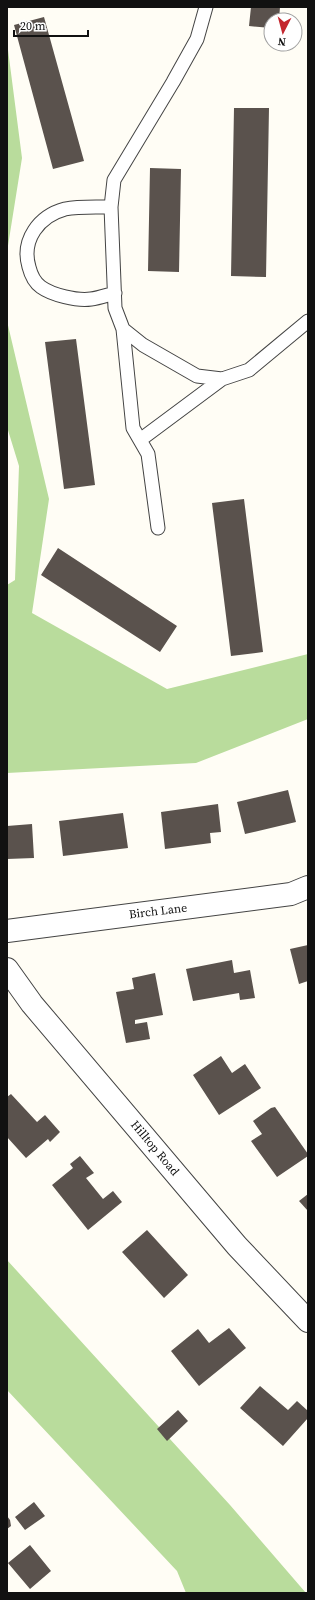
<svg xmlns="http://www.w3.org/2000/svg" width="315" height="1600" font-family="'Source Serif 4',serif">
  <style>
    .forest { fill: #b9dc9c }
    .building { fill: #5a524d }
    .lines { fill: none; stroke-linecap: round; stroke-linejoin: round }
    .service-casing { stroke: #444; stroke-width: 15 }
    .minor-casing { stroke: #444; stroke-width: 24 }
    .service { stroke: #fff; stroke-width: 13 }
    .minor { stroke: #fff; stroke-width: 22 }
    .labels { text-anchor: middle; stroke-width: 4; stroke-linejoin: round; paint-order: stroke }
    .street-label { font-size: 12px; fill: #111; stroke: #fff }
  </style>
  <rect width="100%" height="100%" fill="#fffdf5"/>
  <!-- forest -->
  <path class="forest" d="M 7,42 L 22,158 L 7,252 Z
    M 7,321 L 49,499 L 32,613 L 167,689 L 308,654 L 308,719 L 196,763 L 7,773 L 7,585 L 15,580 L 19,466 L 7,427 Z
    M 7,1260 L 230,1505 L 306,1593 L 186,1593 L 177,1571 L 7,1390 Z"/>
  <!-- building -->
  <path class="building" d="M 251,7 L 280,7 L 279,20 L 271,20 L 271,28 L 249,26 Z
    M 44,17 L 84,161 L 53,169 L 14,25 Z
    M 234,108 L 269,108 L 266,277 L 231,276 Z
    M 150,168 L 181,169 L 179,272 L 148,271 Z
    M 76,339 L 95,485 L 64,489 L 45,342 Z
    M 244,499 L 263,652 L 231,656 L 212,503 Z
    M 58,548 L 177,626 L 160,652 L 41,575 Z
    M 288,790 L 296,822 L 245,834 L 237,802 Z
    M 218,804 L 221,832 L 210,833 L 211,843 L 165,849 L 161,812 Z
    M 123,813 L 128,848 L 63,856 L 59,821 Z
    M 32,824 L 34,858 L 7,859 L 7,826 Z
    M 308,945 L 308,981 L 299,984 L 290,949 Z
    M 232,960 L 234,973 L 250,970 L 255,998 L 240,1000 L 239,993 L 193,1001 L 186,969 Z
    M 155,973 L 163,1015 L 135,1020 L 135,1024 L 147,1022 L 150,1039 L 126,1043 L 116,992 L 134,989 L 132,978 Z
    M 221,1056 L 232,1073 L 245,1064 L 261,1088 L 219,1115 L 193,1075 Z
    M 11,1094 L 37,1122 L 45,1115 L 60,1132 L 50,1142 L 48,1139 L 26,1158 L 7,1137 L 7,1097 Z
    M 275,1107 L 308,1154 L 308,1156 L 277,1177 L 251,1141 L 262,1134 L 253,1121 L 271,1108 Z
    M 80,1156 L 94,1173 L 86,1178 L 103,1199 L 113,1191 L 122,1202 L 88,1230 L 52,1185 L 73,1168 L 70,1164 Z
    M 308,1194 L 308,1211 L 299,1201 Z
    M 147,1230 L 188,1275 L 164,1298 L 122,1252 Z
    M 229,1328 L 246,1348 L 199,1386 L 171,1351 L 198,1329 L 209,1343 Z
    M 260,1386 L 288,1410 L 297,1401 L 308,1411 L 308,1418 L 283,1446 L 240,1408 Z
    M 178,1410 L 188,1421 L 167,1441 L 157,1429 Z
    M 34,1502 L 45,1516 L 25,1530 L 15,1517 Z
    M 7,1516 L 10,1520 L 11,1526 L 7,1529 Z
    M 30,1545 L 51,1571 L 30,1589 L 8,1563 Z"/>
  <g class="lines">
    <!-- service casing -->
    <g class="service-casing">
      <path id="service" d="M 206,7 L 197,39 L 173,82 L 114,180 L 111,207 L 115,308 L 123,329 L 143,345 L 197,376 L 222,379 L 249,370 L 308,321
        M 111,207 C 96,207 79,206 65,209 C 39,216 21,240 29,267 C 31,275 34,282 41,287 C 52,295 77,301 91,299 C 99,298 107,295 115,293
        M 123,329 L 133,428 L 148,454 L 158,528
        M 140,440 L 222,379"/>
    </g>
    <!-- minor casing -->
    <g class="minor-casing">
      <path id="minor" d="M 7,931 L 291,894 L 308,887
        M 7,969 L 32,1004 L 237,1246 L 308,1321"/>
    </g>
    <!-- service -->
    <use href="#service" class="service"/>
    <!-- minor -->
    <use href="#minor" class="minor"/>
  </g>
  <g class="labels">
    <!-- street labels -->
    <g class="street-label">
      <text transform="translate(158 911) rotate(-7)" y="4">Birch Lane</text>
      <text transform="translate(155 1148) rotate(50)" y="4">Hilltop Road</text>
    </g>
  </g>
  <!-- border -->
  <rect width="315" height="1600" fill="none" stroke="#111111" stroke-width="16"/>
  <!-- north arrow -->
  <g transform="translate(283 32) rotate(186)"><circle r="19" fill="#ffffff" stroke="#a0a0a0"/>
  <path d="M0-3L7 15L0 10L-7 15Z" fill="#c4262e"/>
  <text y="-6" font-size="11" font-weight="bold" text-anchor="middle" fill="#111111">N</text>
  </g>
  <!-- scale -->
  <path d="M14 30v6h74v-6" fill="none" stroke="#111111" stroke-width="2"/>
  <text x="20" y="30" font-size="12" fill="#111111" stroke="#ffffff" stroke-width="3" paint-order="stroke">20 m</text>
</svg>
